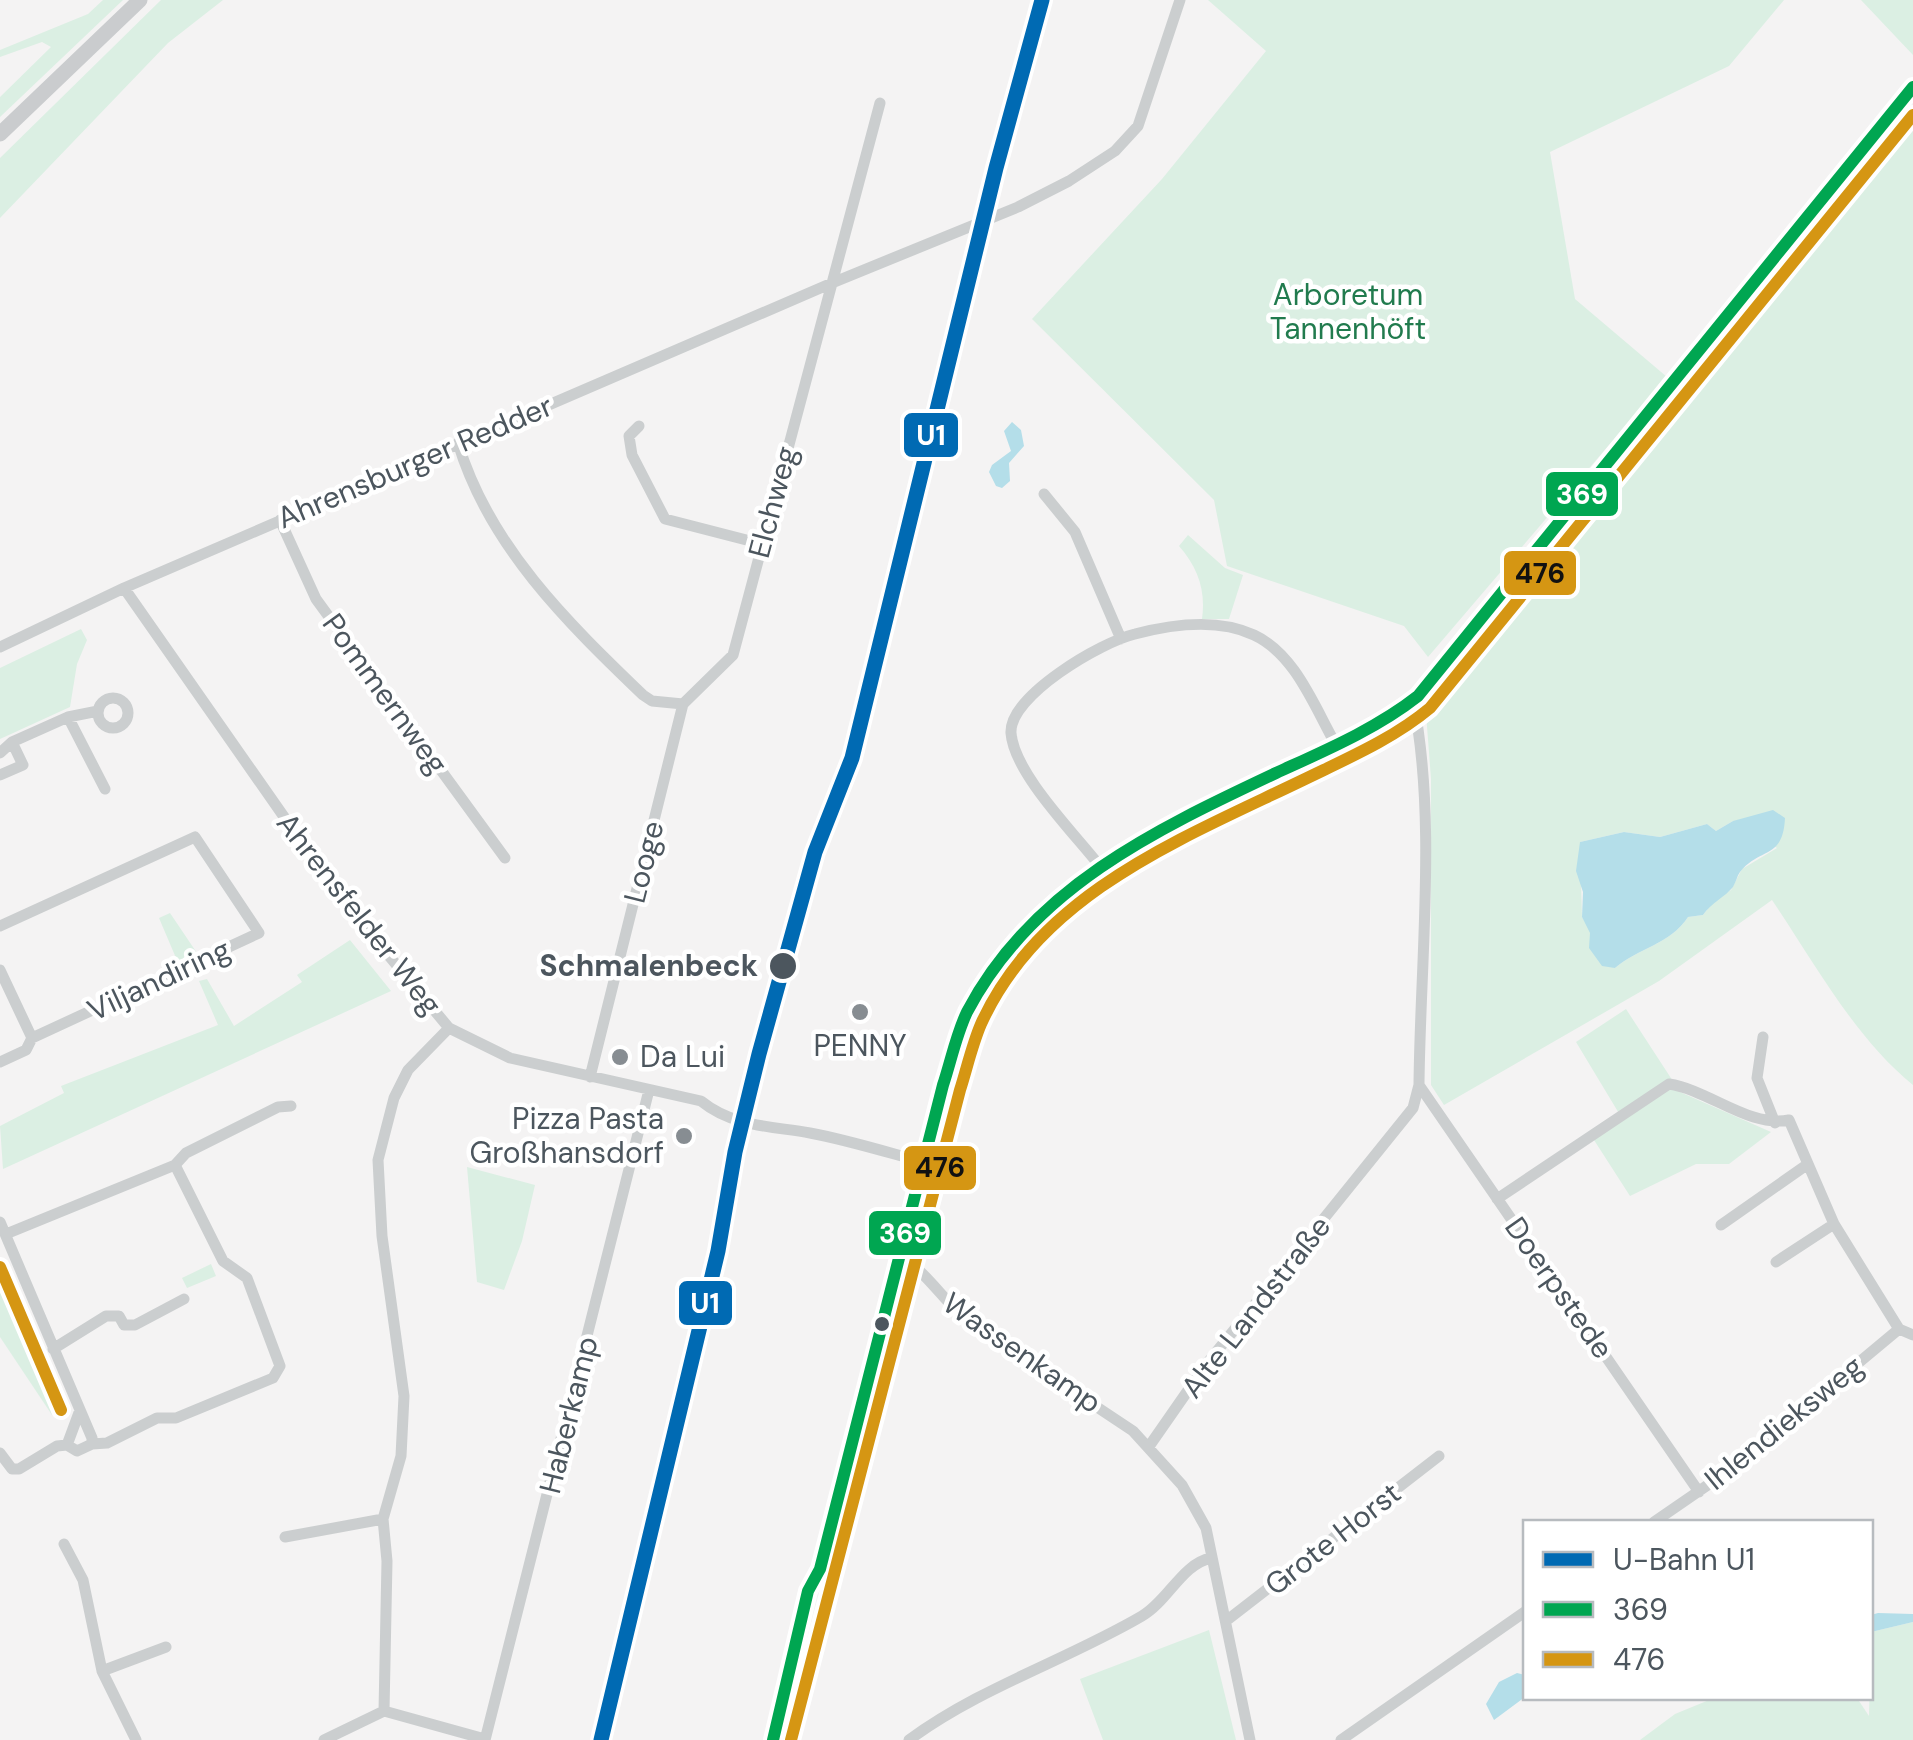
<svg xmlns="http://www.w3.org/2000/svg" width="1913" height="1740" font-family="'DM Sans',sans-serif">
  <style>
    .green { fill: #dbefe3; fill-rule: evenodd }
    .water { fill: #b4dee9 }
    .lines { fill: none; stroke-linecap: round; stroke-linejoin: round }
    .minor { stroke: #cbcecf; stroke-width: 11 }
    .major { stroke: #caccce; stroke-width: 15 }
    .bus-1-casing { stroke: #fff; stroke-width: 20 }
    .bus-2-casing { stroke: #fff; stroke-width: 20 }
    .bus-1 { stroke: #00a651; stroke-width: 12 }
    .bus-2 { stroke: #d59613; stroke-width: 12 }
    .metro-1-casing { stroke: #fff; stroke-width: 22 }
    .metro-1 { stroke: #006ab3; stroke-width: 15 }
    .stop-dot { fill: #4c565e; stroke: #fff; stroke-width: 4 }
    .poi-dot { fill: #878d92; stroke: #fff; stroke-width: 4 }
    .labels { text-anchor: middle; stroke-width: 9; stroke-linejoin: round; paint-order: stroke }
    .park-label { font-size: 30px; fill: #217b4e; stroke: #fff }
    .street-label { font-size: 30px; fill: #4c565e; stroke: #fff }
    .stop-label { font-size: 30px; font-weight: bold; fill: #4c565e; stroke: #fff; text-anchor: end }
    .poi-label { font-size: 30px; fill: #4c565e; stroke: #fff }
    .line-badge { stroke: #fff; stroke-width: 4 }
    .badge-label { font-size: 28px; text-anchor: middle; font-weight: bold; fill: #fff }
    .pale-badge-label { font-size: 28px; text-anchor: middle; font-weight: bold; fill: #111 }
  </style>
  <rect width="100%" height="100%" fill="#f4f3f3"/>
  <!-- green -->
  <path class="green" d="M 103,0 L 123,0 L 0,117 L 0,97 L 51,47 L 42,42 L 0,57 L 0,50 L 88,14 Z
    M 161,0 L 223,0 L 168,43 L 0,218 L 0,158 Z
    M 1208,0 L 1784,0 L 1729,66 L 1550,152 L 1575,299 L 1667,377 L 1428,657 L 1404,626 L 1227,566 L 1214,500 L 1032,319 L 1162,179 L 1266,51 Z
    M 1861,0 L 1913,0 L 1913,55 Z
    M 1913,108 L 1913,1085 C 1854,1037 1814,962 1772,900 L 1659,981 L 1444,1105 L 1431,1085 L 1431,779 L 1425,700 ZM 1733,821 L 1777,848 L 1742,869 L 1731,890 L 1715,899 L 1703,915 L 1688,917 C 1671,944 1638,948 1615,968 L 1582,917 L 1580,842 L 1624,832 L 1660,837 L 1707,824 L 1716,831 Z
    M 1188,535 L 1225,568 L 1243,575 L 1229,619 L 1202,619 C 1206,590 1198,568 1179,546 Z
    M 81,629 L 87,640 L 77,664 L 70,707 L 0,739 L 0,668 Z
    M 170,913 L 199,956 L 179,965 L 159,918 Z
    M 350,940 L 391,991 L 3,1169 L 0,1126 L 64,1093 L 61,1086 L 218,1025 L 199,981 L 207,979 L 234,1026 L 302,982 L 297,975 Z
    M 1626,1009 L 1680,1092 L 1771,1132 L 1729,1164 L 1696,1164 L 1630,1196 L 1594,1140 L 1623,1120 L 1576,1042 Z
    M 467,1167 L 535,1185 L 522,1241 L 504,1290 L 477,1282 Z
    M 211,1264 L 216,1276 L 187,1288 L 182,1278 Z
    M 5,1274 L 61,1393 L 52,1415 L 0,1337 L 0,1277 Z
    M 1913,1622 L 1913,1740 L 1640,1740 L 1675,1714 L 1714,1698 L 1857,1698 L 1869,1716 L 1871,1632 Z
    M 1209,1630 L 1236,1740 L 1103,1740 L 1080,1679 Z"/>
  <!-- water -->
  <path class="water" d="M 1012,422 L 1021,430 L 1024,446 L 1009,463 L 1010,481 L 1002,488 L 996,486 L 989,472 L 992,465 L 1011,451 L 1004,431 Z
    M 1773,810 L 1785,818 C 1783,860 1760,847 1740,872 C 1737,876 1736,882 1733,887 C 1725,897 1711,903 1703,915 L 1688,917 C 1671,944 1638,948 1615,968 L 1602,966 L 1589,948 L 1590,933 L 1582,917 L 1583,892 L 1576,871 L 1580,842 L 1624,832 L 1660,837 L 1707,824 L 1716,831 L 1733,821 Z
    M 1878,1613 L 1913,1614 L 1913,1622 L 1871,1632 L 1871,1615 Z
    M 1517,1673 L 1525,1675 L 1525,1697 L 1494,1720 L 1486,1704 L 1499,1682 Z"/>
  <g class="lines">
    <!-- minor -->
    <path class="minor" d="M 639,426 L 629,436 L 632,455 L 665,519 L 762,544
      M 458,443 C 489,546 567,622 643,695 L 652,701 L 683,704
      M 1044,494 L 1075,532 L 1121,639
      M 280,520 L 316,599 L 505,858
      M 124,588 L 340,897 L 449,1028 L 510,1058 L 701,1101 C 733,1127 771,1126 810,1133 C 848,1140 886,1152 923,1162
      M 0,647 L 124,588 L 832,283 L 1018,207 L 1069,181 L 1115,151 L 1138,126 L 1180,0
      M98 713a15 15 0 1 1 30 0a15 15 0 1 1-30 0Z
      M 683,704 L 733,655 L 880,103
      M 68,717 L 105,789
      M 0,753 L 12,742
      M 0,775 L 23,765 L 12,742 L 68,717 L 98,711
      M 1099,865 C 1074,833 1014,773 1011,733 C 1009,696 1101,642 1135,634 C 1173,624 1218,618 1254,635 C 1295,654 1314,706 1335,743
      M 0,926 L 195,837 L 259,933 L 32,1038 L 26,1050 L 0,1062
      M 0,970 L 32,1038
      M 1763,1037 L 1757,1078 L 1775,1123
      M 590,1077 L 683,704
      M 1419,1085 L 1699,1492
      M 175,1165 L 186,1153 L 278,1107 L 291,1106
      M 1497,1199 L 1669,1084 C 1709,1090 1749,1128 1789,1120 L 1834,1224 L 1899,1329
      M 0,1222 L 92,1438 L 92,1444 L 77,1451 L 67,1445 L 80,1410
      M 1721,1225 L 1808,1164
      M 6,1234 L 175,1165 L 223,1261 L 247,1278 L 280,1366 L 273,1378 L 176,1418 L 157,1418 L 107,1443 L 92,1444
      M 899,1256 C 926,1270 944,1302 969,1322 L 1133,1431 L 1182,1485 L 1206,1528 L 1250,1740
      M 1776,1262 L 1834,1224
      M 53,1349 L 106,1316 L 119,1316 L 124,1325 L 135,1325 L 184,1299
      M 1150,1445 L 1205,1366 L 1413,1108 L 1419,1085 C 1420,963 1437,818 1413,700
      M 0,1453 L 12,1469 L 19,1469 L 57,1446 L 67,1445
      M 1654,1522 L 1731,1469 L 1899,1329 L 1913,1335
      M 285,1537 L 383,1519
      M 64,1544 L 83,1580 L 102,1671 L 136,1740
      M 1226,1621 L 1439,1456
      M 102,1671 L 166,1647
      M 384,1711 L 485,1739
      M 324,1740 L 384,1711 L 387,1561 L 383,1519 L 401,1456 L 404,1396 L 382,1236 L 378,1160 L 394,1098 L 408,1070 L 449,1028
      M 485,1740 L 649,1090
      M 773,1740 L 808,1591 L 820,1569 L 943,1085 C 951,1061 957,1036 967,1013 C 1051,837 1254,801 1405,706 C 1435,687 1496,601 1523,569 C 1657,411 1784,248 1913,87
      M 909,1740 C 981,1687 1065,1661 1142,1616 C 1168,1601 1182,1564 1211,1558
      M 1341,1740 L 1526,1611"/>
    <!-- major -->
    <path class="major" d="M 0,134 L 140,0"/>
    <!-- bus-1 casing -->
    <g class="bus-1-casing">
      <path id="bus-1" d="M 773,1740 L 808,1591 L 820,1569 L 943,1085 C 951,1061 956,1035 967,1012 C 1032,888 1155,830 1276,773 C 1324,751 1376,729 1418,696 L 1913,87"/>
    </g>
    <!-- bus-2 casing -->
    <g class="bus-2-casing">
      <path id="bus-2" d="M 0,1267 L 61,1410
        M 791,1740 L 960,1090 C 967,1068 972,1045 981,1024 C 1040,893 1183,838 1303,780 C 1346,759 1393,739 1430,708 L 1913,115"/>
    </g>
    <!-- bus-1 -->
    <use href="#bus-1" class="bus-1"/>
    <!-- bus-2 -->
    <use href="#bus-2" class="bus-2"/>
    <!-- metro-1 casing -->
    <g class="metro-1-casing">
      <path id="metro-1" d="M 601,1740 L 718,1251 L 735,1152 L 759,1054 L 815,852 L 852,758 L 996,168 L 1042,0"/>
    </g>
    <!-- metro-1 -->
    <use href="#metro-1" class="metro-1"/>
  </g>
  <!-- markers -->
  <g class="stop-dot">
    <circle cx="783" cy="966" r="15"/>
    <circle cx="882" cy="1324" r="9"/>
  </g>
  <g class="poi-dot">
    <circle cx="860" cy="1012" r="10"/>
    <circle cx="620" cy="1057" r="10"/>
    <circle cx="684" cy="1136" r="10"/>
  </g>
  <g class="labels">
    <!-- park labels -->
    <g class="park-label">
      <text x="1348" y="305">Arboretum<tspan x="1348" dy="34">Tannenhöft</tspan></text>
    </g>
    <!-- street labels -->
    <g class="street-label">
      <text transform="translate(415 462) rotate(-23)" y="10">Ahrensburger Redder</text>
      <text transform="translate(773 502) rotate(-75)" y="10">Elchweg</text>
      <text transform="translate(385 694) rotate(54)" y="10">Pommernweg</text>
      <text transform="translate(644 862) rotate(-76)" y="10">Looge</text>
      <text transform="translate(359 914) rotate(52)" y="10">Ahrensfelder Weg</text>
      <text transform="translate(159 980) rotate(-25)" y="10">Viljandiring</text>
      <text transform="translate(1559 1288) rotate(55)" y="10">Doerpstede</text>
      <text transform="translate(1256 1307) rotate(-52)" y="10">Alte Landstraße</text>
      <text transform="translate(1022 1353) rotate(35)" y="10">Wassenkamp</text>
      <text transform="translate(569 1415) rotate(-76)" y="10">Haberkamp</text>
      <text transform="translate(1784 1423) rotate(-39)" y="10">Ihlendieksweg</text>
      <text transform="translate(1333 1539) rotate(-38)" y="10">Grote Horst</text>
    </g>
    <!-- stop labels -->
    <g class="stop-label">
      <text x="758" y="976">Schmalenbeck</text>
    </g>
    <!-- poi labels -->
    <g class="poi-label">
      <text x="860" y="1056">PENNY</text>
      <text x="640" y="1067" text-anchor="start">Da Lui</text>
      <text x="664" y="1129" text-anchor="end">Pizza Pasta<tspan x="664" dy="34">Großhansdorf</tspan></text>
    </g>
  </g>
  <g class="line-badge">
    <rect x="902" y="411" width="58" height="48" rx="10" fill="#006ab3"/>
    <rect x="1544" y="470" width="76" height="48" rx="10" fill="#00a651"/>
    <rect x="1502" y="549" width="76" height="48" rx="10" fill="#d59613"/>
    <rect x="902" y="1144" width="76" height="48" rx="10" fill="#d59613"/>
    <rect x="867" y="1209" width="76" height="48" rx="10" fill="#00a651"/>
    <rect x="677" y="1279" width="57" height="48" rx="10" fill="#006ab3"/>
  </g>
  <g class="badge-label">
    <text x="931" y="445">U1</text>
    <text x="1582" y="504">369</text>
    <text x="905" y="1243">369</text>
    <text x="705" y="1313">U1</text>
  </g>
  <g class="pale-badge-label">
    <text x="1540" y="583">476</text>
    <text x="940" y="1177">476</text>
  </g>
  <!-- legend -->
  <rect x="1523" y="1520" width="350" height="180" fill="#ffffff" stroke="#b7bbbf" stroke-width="2.5"/>
  <rect x="1543" y="1552" width="50" height="15" fill="#006ab3" stroke="#b7bbbf" stroke-width="2.5"/>
  <text x="1613" y="1570" font-size="30" fill="#4c565e">U-Bahn U1</text>
  <rect x="1543" y="1602" width="50" height="15" fill="#00a651" stroke="#b7bbbf" stroke-width="2.5"/>
  <text x="1613" y="1620" font-size="30" fill="#4c565e">369</text>
  <rect x="1543" y="1652" width="50" height="15" fill="#d59613" stroke="#b7bbbf" stroke-width="2.5"/>
  <text x="1613" y="1670" font-size="30" fill="#4c565e">476</text>
</svg>
